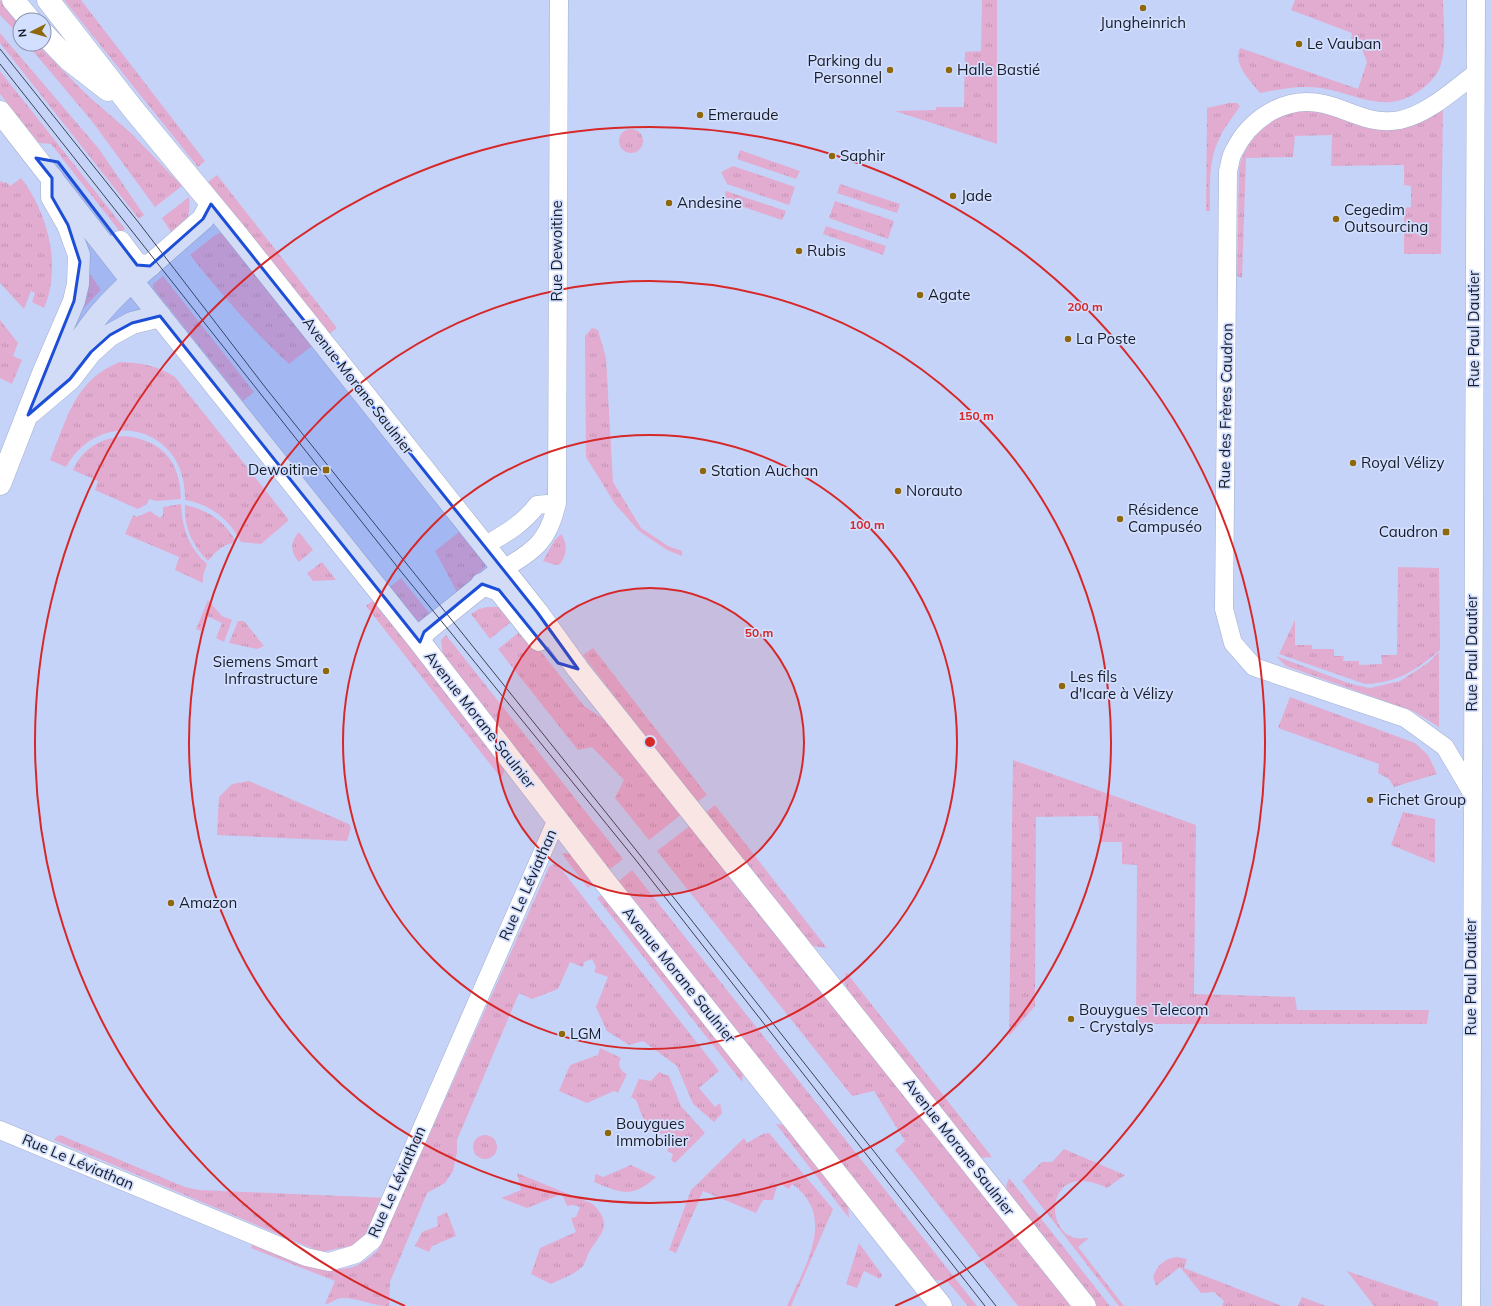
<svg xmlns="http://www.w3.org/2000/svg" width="1491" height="1306" font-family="Mulish,sans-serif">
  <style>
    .built { fill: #c5d3f9; fill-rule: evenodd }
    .grass { fill: url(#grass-tufts) }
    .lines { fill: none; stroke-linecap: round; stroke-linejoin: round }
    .minor-casing { stroke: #a4afcd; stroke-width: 19 }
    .tertiary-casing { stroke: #a4afcd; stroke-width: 23 }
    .secondary-casing { stroke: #a4afcd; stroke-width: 23 }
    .minor { stroke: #fff; stroke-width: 18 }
    .tertiary { stroke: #fff; stroke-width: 22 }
    .secondary { stroke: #fff; stroke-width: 22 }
    .tram { stroke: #3c4251; stroke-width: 1 }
    .marked { fill: #1d4ed8; fill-opacity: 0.2; stroke: #1d4ed8; stroke-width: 3; stroke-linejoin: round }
    .ring { fill: none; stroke: #d62828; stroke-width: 2 }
    .poi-dot { fill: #8e680b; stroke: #d3dfff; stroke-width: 1.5 }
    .labels { text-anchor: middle; stroke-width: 3.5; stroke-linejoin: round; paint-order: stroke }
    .poi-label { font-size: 15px; fill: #181c27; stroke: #d3dfff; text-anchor: start }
    .street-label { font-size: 15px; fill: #181c27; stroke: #d3dfff }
    .centre { fill: #d62828; stroke: #d3dfff; stroke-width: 2 }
    .ring-label { font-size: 12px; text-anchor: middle; font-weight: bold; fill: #d62828; stroke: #d3dfff; stroke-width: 3.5; stroke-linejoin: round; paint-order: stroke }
  </style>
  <defs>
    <pattern id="grass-tufts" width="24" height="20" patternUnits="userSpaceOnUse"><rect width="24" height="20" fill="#e2acd1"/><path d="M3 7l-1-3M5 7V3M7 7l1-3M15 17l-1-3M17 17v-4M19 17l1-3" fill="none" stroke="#c193b3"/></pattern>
  </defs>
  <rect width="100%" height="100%" fill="#d3dfff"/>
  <!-- built -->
  <path class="built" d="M 0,0 L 1491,0 L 1491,1306 L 0,1306 ZM 20,20 L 44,20 L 44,44 L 20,44 Z"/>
  <!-- grass -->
  <path class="grass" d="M 0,0 L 20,24 L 20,36 L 0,15 Z
    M 64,0 L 81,0 L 205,161 L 198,167 Z
    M 982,0 L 997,0 L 997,144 L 895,111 L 936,110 L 936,107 L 964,107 L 965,52 L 981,51 Z
    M 1295,0 L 1443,0 C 1443,20 1447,44 1441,64 C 1438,74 1431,82 1423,88 C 1386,117 1359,94 1321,88 C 1300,85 1281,89 1260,93 C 1250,80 1233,65 1240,48 L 1358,89 L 1367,62 L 1360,44 L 1351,39 L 1352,33 L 1291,10 Z
    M 0,33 L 99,149 L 144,215 L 139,219 L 0,43 Z
    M 27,44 L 37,44 L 87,95 L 132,134 L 182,186 L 155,207 L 91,120 Z
    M 0,71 L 125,229 L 121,233 L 51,144 L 39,143 L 0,94 Z
    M 1229,103 L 1237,103 L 1240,106 C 1234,116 1225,126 1220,137 C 1208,160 1210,186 1210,211 L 1206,211 L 1207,108 Z
    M 1443,108 L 1441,254 L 1404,254 L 1404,208 L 1411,207 L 1411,186 L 1404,185 L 1404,165 L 1331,166 L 1332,135 L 1295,136 L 1293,157 L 1246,158 L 1242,278 L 1237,276 L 1239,168 C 1243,151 1251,139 1264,128 C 1292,104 1314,108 1346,120 C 1356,124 1365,128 1375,129 C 1401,131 1423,123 1443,108 Z
    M619 141a12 12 0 1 1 24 0a12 12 0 1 1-24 0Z
    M 740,150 L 800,171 L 796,179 L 737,159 Z
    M 733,166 L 795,187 L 789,205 L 727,184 L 721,172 Z
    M 217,175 L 337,328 L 328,335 L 208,182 Z
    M 21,178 C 48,213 62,266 44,308 L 32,302 L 35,293 L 31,291 L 24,309 L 0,283 L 0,182 L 1,181 L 4,183 L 6,182 L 10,186 Z
    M 840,184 L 900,204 L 897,213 L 837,193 Z
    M 726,191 L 786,211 L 782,220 L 723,200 Z
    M 189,197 C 191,218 187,221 173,235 L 162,218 Z
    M 835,201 L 894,221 L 888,239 L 829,218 Z
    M 826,226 L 886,246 L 883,255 L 823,234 Z
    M 220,233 L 222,234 L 312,346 L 289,364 C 252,330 221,294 190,255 L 215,235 Z
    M 88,271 L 101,290 L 81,311 Z
    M 163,276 L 254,392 L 243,401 L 153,288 L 153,284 Z
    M 0,320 L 18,343 L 13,356 L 22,360 L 12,384 L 0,378 Z
    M 592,328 L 598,330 L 606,358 L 613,482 L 641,528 L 668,546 L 682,551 L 682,556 L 667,550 L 639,531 L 615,504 L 586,457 L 585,336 Z
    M 120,362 C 141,363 157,365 175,377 L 289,520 L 261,544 L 241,542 C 229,519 210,504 185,500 C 187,426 101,405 66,467 L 50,460 C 67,419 75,379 120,362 Z
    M 125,436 C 163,441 180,461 181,499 L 157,501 L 149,499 L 147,504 L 138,509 L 95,490 L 98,481 L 73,470 C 83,448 101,438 125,436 Z
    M 181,504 C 182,528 189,548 207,564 L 203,576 L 203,583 L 175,570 L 179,557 L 125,534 L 133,515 L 137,517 L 150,511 L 160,518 L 163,515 L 163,507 Z
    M 185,505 C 208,510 225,521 236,542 C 224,544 216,551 208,561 C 192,545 184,527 185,505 Z
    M 299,532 L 313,550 L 299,562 C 290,552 290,542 299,532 Z
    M 459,532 L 485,564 L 485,567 L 457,592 L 435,551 Z
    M 561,534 C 568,543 567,555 560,564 L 555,565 L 543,561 L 554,541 Z
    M 322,562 L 336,580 L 313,581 L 307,573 Z
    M 1398,567 L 1439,568 L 1440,650 C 1416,670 1398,683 1365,684 L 1279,654 L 1295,620 L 1295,645 L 1312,645 L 1312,649 L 1334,649 L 1334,656 L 1344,656 L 1343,661 L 1359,661 L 1359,665 L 1382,664 L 1381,655 L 1397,655 Z
    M 401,578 L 430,614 L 419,621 L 417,621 L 390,587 Z
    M 208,600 L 222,616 L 232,620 L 224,642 L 216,638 L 222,623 L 207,616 L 201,631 L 196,629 Z
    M 374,600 L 504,767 L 504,772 L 501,778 L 366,606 Z
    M 487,607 L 500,607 L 516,618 L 490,639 L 471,614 L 479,609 Z
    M 238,621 L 244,621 L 264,646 L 257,649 L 229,643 Z
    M 523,629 L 584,706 L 609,723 L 682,814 L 649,840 L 615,798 L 624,780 L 592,747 L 578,750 L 498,649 Z
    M 446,635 L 623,859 L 610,869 L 443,656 L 441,640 Z
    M 593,648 L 707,795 L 697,802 L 583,655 Z
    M 1439,652 L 1439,727 L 1413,711 L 1286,666 L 1276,656 L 1351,684 L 1370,688 L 1400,681 L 1428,663 Z
    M 1290,697 L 1415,743 L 1428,755 L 1437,774 L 1394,787 L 1389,779 L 1378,773 L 1379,764 L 1278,728 Z
    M 1013,760 L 1196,825 L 1194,994 L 1295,997 L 1297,1010 L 1429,1010 L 1427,1024 L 1136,1024 L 1137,865 L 1122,864 L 1122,842 L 1100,842 L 1098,816 L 1036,817 L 1035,1006 L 1009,1036 Z
    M 249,781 L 349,824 L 351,828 L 347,841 L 217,835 L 219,797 L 232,784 Z
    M 715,805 L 827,948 L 812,946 L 705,813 Z
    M 1403,812 L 1435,819 L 1435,863 L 1391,845 Z
    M 691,825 L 1071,1306 L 1018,1306 L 895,1150 L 905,1141 L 874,1091 L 852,1096 L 657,851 Z
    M 564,853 L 571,854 L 595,883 L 588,888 L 562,854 Z
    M 553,864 L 558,865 L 719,1071 L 699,1088 L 715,1107 L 720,1103 L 722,1113 L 714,1122 L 693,1104 L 677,1066 L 643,1041 L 629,1045 L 607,1031 L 596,1007 L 608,977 L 594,972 L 596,967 L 592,959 L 584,962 L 583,967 L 570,962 L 558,989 L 532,999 L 519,993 L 457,1140 L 457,1152 L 453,1171 L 445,1183 L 427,1193 L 390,1282 L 389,1306 C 372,1306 359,1298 342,1298 C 336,1298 331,1304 325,1304 L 335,1281 L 251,1248 L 253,1243 C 277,1251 326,1273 349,1268 C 361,1265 369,1258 378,1250 L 549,867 Z
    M 632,870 L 977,1306 L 968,1306 L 947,1281 L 934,1280 L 619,881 Z
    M 603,894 L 743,1074 L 742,1082 L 597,898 Z
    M 846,972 L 992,1157 L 982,1158 L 978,1156 L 849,993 L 844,981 Z
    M 600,1048 L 621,1058 C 617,1064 620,1071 627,1074 L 618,1093 L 614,1091 L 587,1103 L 559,1091 L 570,1065 L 598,1055 Z
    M 659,1072 L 669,1076 L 681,1106 L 705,1133 L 675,1163 L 671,1160 L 673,1154 L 667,1151 L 672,1138 L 647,1128 L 636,1100 L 631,1097 L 639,1079 L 651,1081 Z
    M 776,1124 L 785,1125 L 848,1202 L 849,1218 Z
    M 769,1133 L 833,1209 L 791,1306 L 787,1306 C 804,1268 838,1216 792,1184 L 789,1189 L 778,1183 L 773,1200 L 763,1200 L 756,1213 L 703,1191 L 676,1253 L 669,1250 L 691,1190 L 744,1138 L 747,1143 L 763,1134 Z
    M473 1147a12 12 0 1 1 24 0a12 12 0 1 1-24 0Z
    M 60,1135 L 185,1187 L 199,1190 L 389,1198 L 376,1225 L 356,1245 L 321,1252 L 54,1140 L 56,1137 Z
    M 1064,1149 L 1125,1175 L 1107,1188 C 1046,1158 1043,1233 1076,1238 C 1080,1239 1085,1238 1089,1238 L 1078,1247 L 1124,1306 L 1119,1306 L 1022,1181 L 1042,1162 L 1052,1162 Z
    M 631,1165 L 656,1177 C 632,1199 621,1193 594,1182 L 596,1174 L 603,1177 Z
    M 517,1173 L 593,1204 C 615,1227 599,1234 588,1254 C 586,1259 585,1265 581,1268 C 573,1275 561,1279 551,1284 L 531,1274 L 540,1248 L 576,1232 L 571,1218 L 576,1217 L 580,1207 L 573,1205 L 567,1206 L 562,1194 L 527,1208 L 501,1198 L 521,1190 Z
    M 1009,1178 L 1110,1306 L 1096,1306 L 1009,1196 L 1006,1186 Z
    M 447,1212 L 456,1236 L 432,1246 L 429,1252 L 415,1246 L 422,1232 L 438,1226 L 437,1217 Z
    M 859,1243 L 882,1275 L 880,1279 L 864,1271 L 857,1288 L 846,1284 Z
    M 1177,1257 L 1187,1259 L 1184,1268 L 1282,1306 L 1222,1306 L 1224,1301 L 1214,1292 L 1201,1293 L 1180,1267 L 1156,1286 L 1153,1276 C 1159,1264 1164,1259 1177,1257 Z
    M 1347,1271 L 1438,1302 L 1438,1306 L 1374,1306 Z
    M 1302,1297 L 1326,1306 L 1298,1306 Z"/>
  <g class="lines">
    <!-- minor casing -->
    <g class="minor-casing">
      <path id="minor" d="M 484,546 C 505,534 523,524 537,505 L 557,503
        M 503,569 C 535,551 549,540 557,503 L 559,0
        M 1472,793 L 1445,747 L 1405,718 L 1254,667 L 1233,643 L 1224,609 L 1228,171 C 1230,165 1230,157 1234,151 C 1250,118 1286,95 1324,104 C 1350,110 1371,126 1400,120 C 1428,114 1452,91 1475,74
        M 0,1130 L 306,1257 L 329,1262 L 356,1254 L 373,1240 L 557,819
        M 1471,1306 L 1476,0"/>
    </g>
    <!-- tertiary casing -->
    <g class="tertiary-casing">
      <path id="tertiary" d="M 58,378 C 79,338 98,311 132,281
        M 31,412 L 70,379 L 91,352 L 110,335 L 132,323 L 160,316
        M 0,484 L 44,371 L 74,301 L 78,284 L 79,255 L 68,225 L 52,197 L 52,178"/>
    </g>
    <!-- secondary casing -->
    <g class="secondary-casing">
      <path id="secondary" d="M 13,0 L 30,20
        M 48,0 L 133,109 L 234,231 L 503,569 L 537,612 L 578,669 L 1085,1306
        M 44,34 L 68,59 L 108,90
        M 0,112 L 132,281 L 420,642 L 606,883 L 941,1306
        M 120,242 L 137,265 L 150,266
        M 139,275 L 203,219 L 211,204
        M 482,584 L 499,590 L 539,640
        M 420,642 L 424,632 L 494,576"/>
    </g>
    <!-- minor -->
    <use href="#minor" class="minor"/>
    <!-- tertiary -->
    <use href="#tertiary" class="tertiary"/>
    <!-- secondary -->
    <use href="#secondary" class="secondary"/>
    <!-- tram -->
    <path class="tram" d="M 0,49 L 139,223 L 265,387 L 640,855 L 996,1306
      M 0,64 L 399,569 L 635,859 L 985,1306"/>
  </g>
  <!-- marked area -->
  <path class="marked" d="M 36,158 L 58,162 L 137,265 L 150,266 L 203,219 L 211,204 L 537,612 L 578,669 L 558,663 L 499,590 L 482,584 L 424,632 L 420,642 L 160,316 L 132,323 L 110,335 L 91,352 L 70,379 L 28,415 L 74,301 L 80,262 L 68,225 L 52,197 L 52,178 Z"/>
  <!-- distance rings -->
  <circle cx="650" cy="742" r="154" fill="#d62828" fill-opacity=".12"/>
  <g class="ring">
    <circle cx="650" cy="742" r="154"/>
    <circle cx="650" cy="742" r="307"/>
    <circle cx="650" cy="742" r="461"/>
    <path d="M405 1306A615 615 0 1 1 895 1306"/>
  </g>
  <!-- markers -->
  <g class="poi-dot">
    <circle cx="1143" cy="8" r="4"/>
    <circle cx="1299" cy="44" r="4"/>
    <circle cx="890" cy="70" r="4"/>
    <circle cx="949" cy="70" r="4"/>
    <circle cx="700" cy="115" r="4"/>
    <circle cx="832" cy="156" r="4"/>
    <circle cx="953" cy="196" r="4"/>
    <circle cx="669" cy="203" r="4"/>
    <circle cx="1336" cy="219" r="4"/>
    <circle cx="799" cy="251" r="4"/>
    <circle cx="920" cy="295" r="4"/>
    <circle cx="1068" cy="339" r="4"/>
    <circle cx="1353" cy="463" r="4"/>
    <rect x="322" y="466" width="8" height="8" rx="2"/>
    <circle cx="703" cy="471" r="4"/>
    <circle cx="898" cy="491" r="4"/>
    <circle cx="1120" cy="519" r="4"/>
    <rect x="1442" y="528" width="8" height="8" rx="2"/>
    <circle cx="326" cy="671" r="4"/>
    <circle cx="1062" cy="686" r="4"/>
    <circle cx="1370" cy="800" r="4"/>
    <circle cx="171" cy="903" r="4"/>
    <circle cx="1071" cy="1019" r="4"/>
    <circle cx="562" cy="1034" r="4"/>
    <circle cx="608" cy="1133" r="4"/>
  </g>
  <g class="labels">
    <!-- poi labels -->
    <g class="poi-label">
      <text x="1143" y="28" text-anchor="middle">Jungheinrich</text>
      <text x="1307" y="49">Le Vauban</text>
      <text x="882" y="66" text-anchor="end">Parking du<tspan x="882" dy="17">Personnel</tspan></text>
      <text x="957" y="75">Halle Bastié</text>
      <text x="708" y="120">Emeraude</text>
      <text x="840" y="161">Saphir</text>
      <text x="961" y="201">Jade</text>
      <text x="677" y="208">Andesine</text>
      <text x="1344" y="215">Cegedim<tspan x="1344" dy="17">Outsourcing</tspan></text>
      <text x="807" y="256">Rubis</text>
      <text x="928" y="300">Agate</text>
      <text x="1076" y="344">La Poste</text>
      <text x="1361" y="468">Royal Vélizy</text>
      <text x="318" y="475" text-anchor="end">Dewoitine</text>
      <text x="711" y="476">Station Auchan</text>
      <text x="906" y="496">Norauto</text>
      <text x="1128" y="515">Résidence<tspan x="1128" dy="17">Campuséo</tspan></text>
      <text x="1438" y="537" text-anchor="end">Caudron</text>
      <text x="318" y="667" text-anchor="end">Siemens Smart<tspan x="318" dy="17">Infrastructure</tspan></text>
      <text x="1070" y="682">Les fils<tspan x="1070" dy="17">d'Icare à Vélizy</tspan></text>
      <text x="1378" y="805">Fichet Group</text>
      <text x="179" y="908">Amazon</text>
      <text x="1079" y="1015">Bouygues Telecom<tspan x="1079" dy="17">- Crystalys</tspan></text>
      <text x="570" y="1039">LGM</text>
      <text x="616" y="1129">Bouygues<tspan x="616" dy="17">Immobilier</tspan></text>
    </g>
    <!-- street labels -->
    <g class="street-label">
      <text transform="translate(557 251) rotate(-90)" y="5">Rue Dewoitine</text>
      <text transform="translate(1474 329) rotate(-90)" y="5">Rue Paul Dautier</text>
      <text transform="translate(358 386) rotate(52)" y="5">Avenue Morane Saulnier</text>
      <text transform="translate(1226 406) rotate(-89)" y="5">Rue des Frères Caudron</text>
      <text transform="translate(1472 653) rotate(-90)" y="5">Rue Paul Dautier</text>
      <text transform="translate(480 720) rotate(52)" y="5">Avenue Morane Saulnier</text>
      <text transform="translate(528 885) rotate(-66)" y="5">Rue Le Léviathan</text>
      <text transform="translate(679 975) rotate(51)" y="5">Avenue Morane Saulnier</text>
      <text transform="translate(1471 977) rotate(-90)" y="5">Rue Paul Dautier</text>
      <text transform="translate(959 1147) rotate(52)" y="5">Avenue Morane Saulnier</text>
      <text transform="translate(78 1162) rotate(23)" y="5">Rue Le Léviathan</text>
      <text transform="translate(397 1182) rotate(-66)" y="5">Rue Le Léviathan</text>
    </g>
  </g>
  <circle cx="650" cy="742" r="6" class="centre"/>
  <g class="ring-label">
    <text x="1085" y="311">200 m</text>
    <text x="976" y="420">150 m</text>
    <text x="867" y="529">100 m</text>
    <text x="759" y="637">50 m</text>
  </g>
  <!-- north arrow -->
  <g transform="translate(32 32) rotate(264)"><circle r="19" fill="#d3dfff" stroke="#8891a9"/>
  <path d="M0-3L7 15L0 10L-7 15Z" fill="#8e680b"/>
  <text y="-6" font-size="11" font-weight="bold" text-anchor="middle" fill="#181c27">N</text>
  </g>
</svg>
